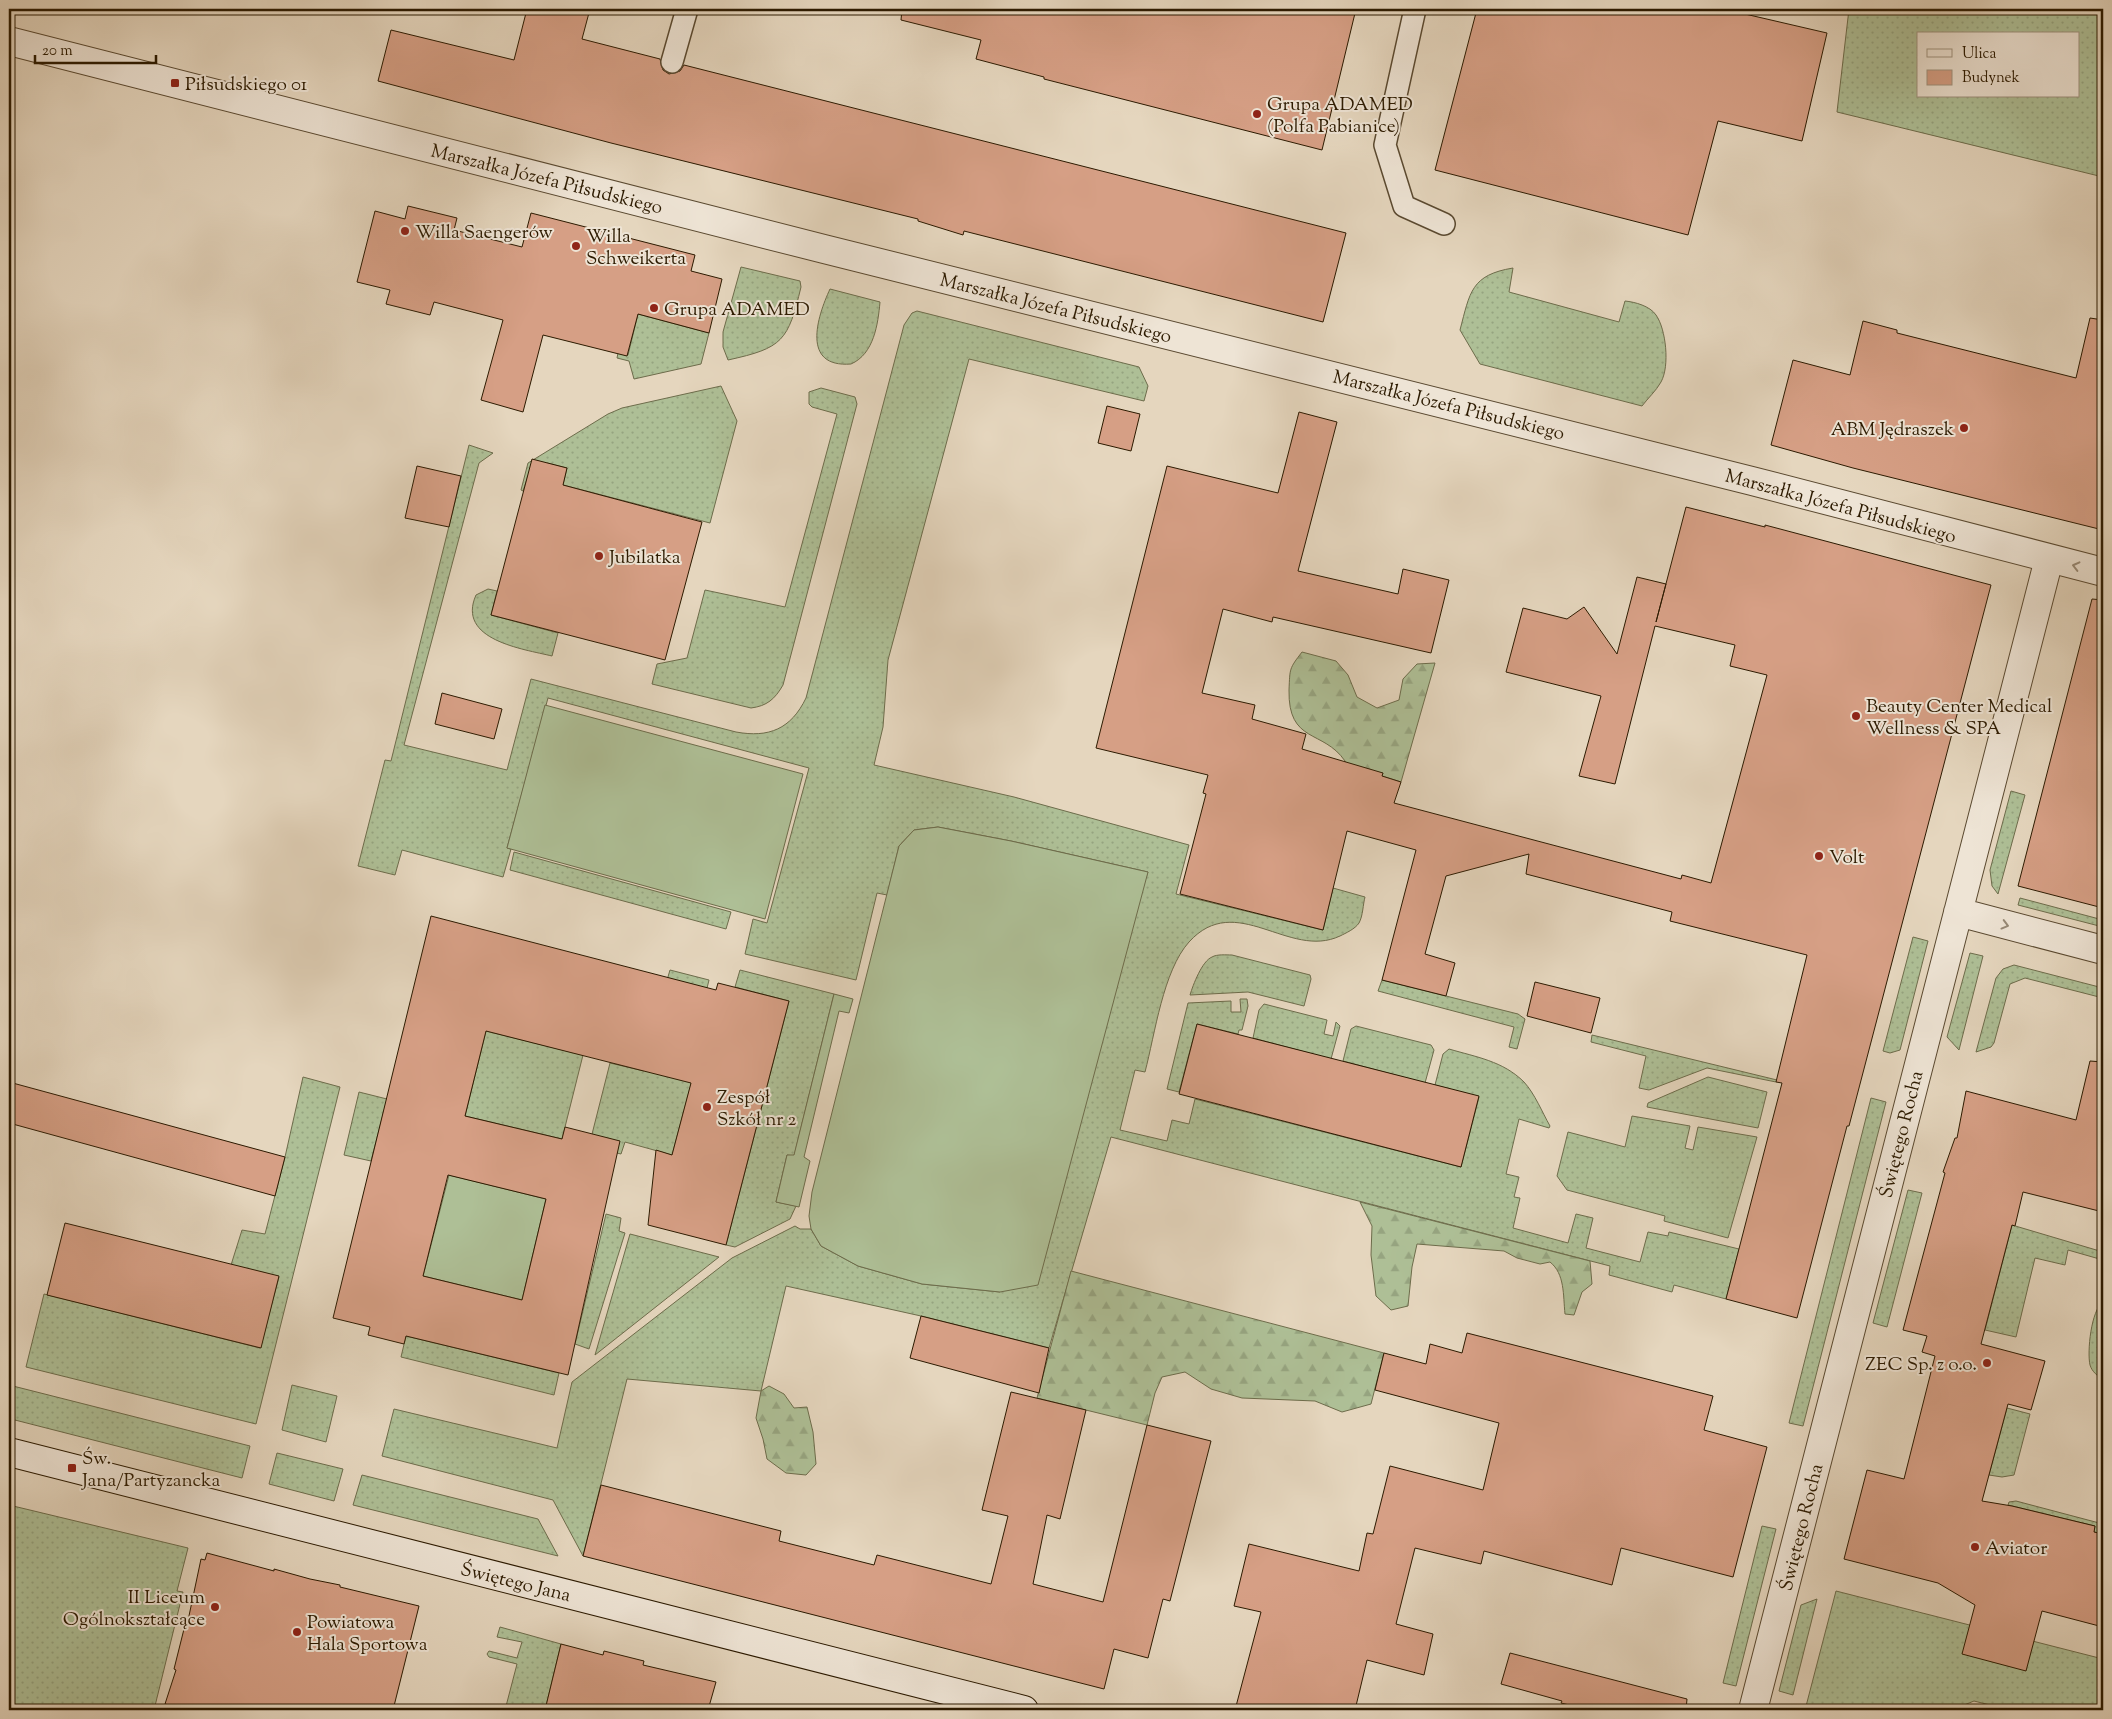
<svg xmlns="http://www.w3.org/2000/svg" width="2112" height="1719" font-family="'Sorts Mill Goudy',serif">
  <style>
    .grass { fill: url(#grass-dots); stroke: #6d6c4b; fill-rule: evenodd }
    .forest { fill: url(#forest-firs); stroke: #6d6c4b }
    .garden { fill: #aebf96; stroke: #6d6c4b }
    .building { fill: #d69f85; stroke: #2c1a00; fill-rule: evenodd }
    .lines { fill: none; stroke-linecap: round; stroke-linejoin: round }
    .service-casing { stroke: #5a4930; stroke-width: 24 }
    .minor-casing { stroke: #5a4930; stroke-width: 30 }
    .tertiary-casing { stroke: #5a4930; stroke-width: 30 }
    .secondary-casing { stroke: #2c1a00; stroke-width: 30 }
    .service { stroke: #eee4d5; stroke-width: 21 }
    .minor { stroke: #eee4d5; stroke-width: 28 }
    .tertiary { stroke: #eee4d5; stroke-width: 28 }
    .secondary { stroke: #eee4d5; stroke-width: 28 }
    .oneway { stroke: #978975 }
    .poi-dot { fill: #8f2418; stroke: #eee4d5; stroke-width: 2 }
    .labels { text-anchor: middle; stroke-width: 4; stroke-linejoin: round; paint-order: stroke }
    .poi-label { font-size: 19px; fill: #2c1a00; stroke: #eee4d5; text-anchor: start }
    .street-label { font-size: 19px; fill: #2c1a00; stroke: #eee4d5 }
  </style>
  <defs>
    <pattern id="grass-dots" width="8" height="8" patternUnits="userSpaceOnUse" patternTransform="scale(1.25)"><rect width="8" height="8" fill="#aebf96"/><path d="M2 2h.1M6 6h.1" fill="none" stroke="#96a480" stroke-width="1.8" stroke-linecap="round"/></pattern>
    <pattern id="forest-firs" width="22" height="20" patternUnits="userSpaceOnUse" patternTransform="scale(1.25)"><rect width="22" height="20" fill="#aebf96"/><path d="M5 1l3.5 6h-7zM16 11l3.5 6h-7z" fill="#96a480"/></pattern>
  </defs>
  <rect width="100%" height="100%" fill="#e5d6be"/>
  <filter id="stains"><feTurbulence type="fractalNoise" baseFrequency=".004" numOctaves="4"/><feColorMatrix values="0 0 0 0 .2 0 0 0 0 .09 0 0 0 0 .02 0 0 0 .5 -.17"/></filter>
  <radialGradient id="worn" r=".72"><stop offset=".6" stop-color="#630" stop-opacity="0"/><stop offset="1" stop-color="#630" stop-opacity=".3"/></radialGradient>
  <!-- grass -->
  <path class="grass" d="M 1849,9 L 2103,9 L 2103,177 L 1837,112 ZM 1918,34 L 2078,34 L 2078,96 L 1918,96 Z
    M 741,267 L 800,281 L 801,287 C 788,341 783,348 728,360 L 723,347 L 723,332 Z
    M 1513,268 L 1509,292 L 1619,322 L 1625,301 C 1635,302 1650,306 1656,315 C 1666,329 1670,366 1661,382 C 1656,391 1648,398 1642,406 L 1480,364 L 1460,330 C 1470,292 1471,275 1513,268 Z
    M 830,289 L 880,302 C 878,324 874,354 851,364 C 801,368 817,317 830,289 Z
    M 917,311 L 1139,367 L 1148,386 L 1144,401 L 969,359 L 888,660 L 883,727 L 874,765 L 1014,797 L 1189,845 L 1176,894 L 1323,930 L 1333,888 L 1365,897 C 1363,904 1363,916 1359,923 C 1355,929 1346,933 1340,936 C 1289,960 1236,890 1189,942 C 1163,971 1155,1034 1145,1072 L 1135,1070 L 1120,1130 L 1167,1141 L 1172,1120 L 1189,1124 L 1195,1099 L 1461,1167 L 1479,1097 L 1435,1085 L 1443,1054 L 1449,1049 C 1476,1057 1503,1061 1524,1082 C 1535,1094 1542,1112 1550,1126 L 1549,1128 L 1519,1119 L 1506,1174 L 1519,1177 L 1514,1197 L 1520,1198 L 1513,1228 L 1568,1243 L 1576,1214 L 1593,1218 L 1586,1248 L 1640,1262 L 1648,1232 L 1668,1236 L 1669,1232 L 1739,1249 L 1726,1299 L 1674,1285 L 1672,1292 L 1609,1275 L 1610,1266 L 1111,1137 L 1049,1348 L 921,1316 L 786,1286 L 761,1391 L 627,1379 L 583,1556 L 553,1500 L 382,1456 L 394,1409 L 557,1448 L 572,1382 L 732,1258 L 795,1226 L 800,1229 L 811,1229 L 821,1246 L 858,1266 L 922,1284 L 1000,1292 L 1148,872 L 1011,841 L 938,827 L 914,830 L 899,846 L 887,895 L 877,893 L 856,980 L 745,954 L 753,919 L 767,923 L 809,768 L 548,698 L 507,848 L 511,849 L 503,877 L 402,850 L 395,875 L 358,866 L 385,760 L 391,761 L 469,445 L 493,453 L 479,463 L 404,745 L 507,770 L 531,679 L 736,732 C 769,738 791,729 806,698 L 904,325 L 912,313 Z
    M 638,314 L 709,333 L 701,364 L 634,379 L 629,361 L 617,358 L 618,353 L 628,355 Z
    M 721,386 L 737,421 L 710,523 L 563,485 L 567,468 L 547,463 L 543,480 L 528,476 L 523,491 L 521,490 L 528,463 L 608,414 L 622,408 Z
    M 821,388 L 855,397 L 857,404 L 783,685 C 775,699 767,706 751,708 L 652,684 L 657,664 L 687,658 L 705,590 L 785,607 L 837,414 L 812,407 L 809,404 L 809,392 Z
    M 488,589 L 497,591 L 491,615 L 558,633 L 552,656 C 523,649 456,640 476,595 Z
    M 2011,791 L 2025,795 L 1998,894 L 1992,886 L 1990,870 Z
    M 514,852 L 731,912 L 726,929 L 510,870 Z
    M 2020,898 L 2103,920 L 2103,927 L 2018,905 Z
    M 1913,937 L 1928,941 L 1900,1050 L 1890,1053 L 1883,1051 Z
    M 1970,953 L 1983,956 L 1959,1050 L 1947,1037 Z
    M 1232,955 L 1310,975 L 1311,979 L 1304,1006 L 1248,992 L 1190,995 C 1193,985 1202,961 1212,957 C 1217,954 1226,955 1232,955 Z
    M 2014,965 L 2103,988 L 2103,998 L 2025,978 L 2010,984 L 1994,1043 L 1991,1047 L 1976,1052 L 1996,978 L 2003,969 Z
    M 670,970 L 709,980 L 699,1021 L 657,1014 Z
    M 740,970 L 834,994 L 794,1156 L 787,1155 L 776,1202 L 796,1206 L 790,1219 L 735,1247 L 726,1245 L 789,1001 L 735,987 Z
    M 1382,980 L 1518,1014 L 1525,1019 L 1517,1049 L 1509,1047 L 1514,1027 L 1378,991 Z
    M 1240,999 L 1247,999 L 1248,1006 L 1242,1030 L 1239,1030 L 1238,1034 L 1197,1024 L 1179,1092 L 1167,1089 L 1188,1003 L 1231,1001 L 1231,1012 L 1241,1012 Z
    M 1264,1004 L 1327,1020 L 1324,1034 L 1333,1036 L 1336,1022 L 1340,1026 L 1331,1059 L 1253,1038 L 1259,1010 Z
    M 1356,1026 L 1431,1045 L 1434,1050 L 1425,1083 L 1343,1061 L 1351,1029 Z
    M 486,1031 L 583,1055 L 562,1139 L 465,1116 Z
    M 652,1035 L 701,1047 L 672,1155 L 625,1142 L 621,1154 L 589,1146 L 610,1063 L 644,1071 Z
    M 1592,1035 L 1777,1080 L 1776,1082 L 1707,1068 L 1649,1090 L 1639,1088 L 1646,1056 L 1591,1042 Z
    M 303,1077 L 340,1087 L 256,1424 L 26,1367 L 44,1294 L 260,1348 L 279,1277 L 231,1265 L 242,1230 L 265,1234 L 285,1157 Z
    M 1708,1077 L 1767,1092 L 1758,1128 L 1647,1107 L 1648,1103 Z
    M 359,1092 L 387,1099 L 371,1161 L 344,1155 Z
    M 1871,1098 L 1886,1102 L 1803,1426 L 1789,1423 Z
    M 1632,1116 L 1690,1126 L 1685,1148 L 1693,1150 L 1698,1127 L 1757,1137 L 1728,1238 L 1664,1221 L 1665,1216 L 1567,1190 L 1557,1176 L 1568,1132 L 1625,1147 Z
    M 1908,1190 L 1922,1193 L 1887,1327 L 1873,1323 Z
    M 606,1214 L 621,1218 L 619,1231 L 625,1233 L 589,1349 L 575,1344 Z
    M 2012,1225 L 2103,1252 L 2103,1260 L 2068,1250 L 2065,1265 L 2035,1258 L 2016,1337 L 1985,1330 Z
    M 630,1234 L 719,1257 L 595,1355 Z
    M 2103,1302 L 2103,1380 C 2098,1376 2092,1372 2090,1365 C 2087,1352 2091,1310 2103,1302 Z
    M 406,1336 L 559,1373 L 554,1395 L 401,1357 Z
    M 9,1385 L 250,1446 L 242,1478 L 11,1419 L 9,1415 Z
    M 292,1385 L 337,1396 L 326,1442 L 282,1430 Z
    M 2007,1408 L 2030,1414 L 2014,1475 L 2002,1477 L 1989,1475 Z
    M 277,1453 L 343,1469 L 334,1501 L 269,1484 Z
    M 362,1475 L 538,1519 L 558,1556 L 353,1505 Z
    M 2016,1501 L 2103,1524 L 2103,1534 L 2094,1532 L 2095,1526 L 2008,1505 L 2009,1502 Z
    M 9,1505 L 188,1548 L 177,1591 L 183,1592 L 154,1710 L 9,1710 Z
    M 1762,1526 L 1776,1529 L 1736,1686 L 1723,1683 Z
    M 1836,1591 L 2103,1659 L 2103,1691 L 2098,1710 L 2010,1710 L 1974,1701 L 1952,1710 L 1805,1710 Z
    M 1817,1599 L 1793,1695 L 1779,1691 L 1801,1605 Z
    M 500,1627 L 561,1644 L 545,1710 L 505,1710 L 517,1664 L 489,1657 L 487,1654 L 489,1651 L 517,1658 L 522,1642 L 497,1637 Z"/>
  <!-- forest -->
  <path class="forest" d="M 1302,652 L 1336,661 L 1348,675 L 1357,697 L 1377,708 L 1399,700 L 1403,679 L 1417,664 L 1435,663 L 1401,782 L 1382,776 L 1383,773 L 1350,775 C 1349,771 1348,765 1345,761 C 1323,729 1288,744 1289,690 C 1290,668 1289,669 1302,652 Z
    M 1360,1202 L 1590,1261 L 1592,1284 L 1582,1292 L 1574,1315 L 1565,1314 C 1563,1295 1565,1274 1550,1262 L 1540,1264 L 1517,1258 L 1504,1251 L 1417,1244 L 1412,1267 L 1408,1306 L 1391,1310 L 1376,1296 L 1371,1255 L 1372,1226 Z
    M 1071,1271 L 1384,1353 L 1371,1404 L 1342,1412 L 1315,1401 L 1242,1398 L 1211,1389 L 1185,1372 L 1162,1377 L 1155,1393 L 1147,1425 L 1037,1398 Z
    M 769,1386 L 784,1394 L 794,1408 L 807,1407 L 813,1432 L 816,1464 L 806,1475 L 786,1473 L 767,1459 L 763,1439 L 756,1418 L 761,1391 Z"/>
  <!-- garden -->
  <path class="garden" d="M 545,705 L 803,774 L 765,919 L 507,848 Z
    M 938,827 L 1011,841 L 1148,872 L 1038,1285 L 1000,1292 L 922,1284 L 858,1266 L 821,1246 L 811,1229 L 809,1216 L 812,1192 L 899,846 L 914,830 Z
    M 834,994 L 853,999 L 849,1013 L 839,1011 L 804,1157 L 810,1161 L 799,1207 L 776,1202 L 787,1155 L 794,1155 Z
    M 449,1175 L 546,1199 L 522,1300 L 423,1276 Z"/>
  <!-- building -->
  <path class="building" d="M 527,9 L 590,9 L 582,39 L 660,59 L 663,70 L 669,74 L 680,71 L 684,65 L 1346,233 L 1323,322 L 964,231 L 963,235 L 918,221 L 918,219 L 611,143 L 378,81 L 391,30 L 514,60 Z
    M 902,9 L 1356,9 L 1322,150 L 1044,79 L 1044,77 L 976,59 L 981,40 L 901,20 Z
    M 1477,9 L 1747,9 L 1745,14 L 1827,33 L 1802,141 L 1718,121 L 1688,235 L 1435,170 Z
    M 408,206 L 457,218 L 454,230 L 522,247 L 531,213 L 695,255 L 691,271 L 722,279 L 709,333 L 638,314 L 627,356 L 543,335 L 523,412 L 481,400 L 503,320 L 434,302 L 430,315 L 386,304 L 390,290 L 357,282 L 375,211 L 405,219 Z
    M 2090,318 L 2103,320 L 2103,530 L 1853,468 L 1771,445 L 1793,360 L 1850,375 L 1863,321 L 1897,330 L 1897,333 L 2076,378 Z
    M 1107,406 L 1140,414 L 1131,451 L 1098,443 Z
    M 1299,412 L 1337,422 L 1298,571 L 1398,594 L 1403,569 L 1449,580 L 1431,653 L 1273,617 L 1272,622 L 1223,609 L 1202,693 L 1255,705 L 1252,719 L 1306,734 L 1302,749 L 1383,773 L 1382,776 L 1401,782 L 1394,803 L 1681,879 L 1682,875 L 1711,883 L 1767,675 L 1730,666 L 1735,645 L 1655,626 L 1615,784 L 1579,776 L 1601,696 L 1506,672 L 1523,608 L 1567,619 L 1584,607 L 1617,654 L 1637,577 L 1666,584 L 1656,622 L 1686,507 L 1765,527 L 1765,525 L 1991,585 L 1849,1126 L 1847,1126 L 1797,1318 L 1726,1299 L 1782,1083 L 1776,1082 L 1807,955 L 1670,921 L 1672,912 L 1526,874 L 1529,854 L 1446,876 L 1425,954 L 1455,963 L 1446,996 L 1382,980 L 1416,850 L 1347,831 L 1323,930 L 1180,894 L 1206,794 L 1203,793 L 1208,775 L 1096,748 L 1167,466 L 1278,493 Z
    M 532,459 L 567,468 L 563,485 L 702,522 L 665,660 L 491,615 Z
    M 417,466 L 461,476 L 449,527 L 405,518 Z
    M 2092,599 L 2103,600 L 2103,908 L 2018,886 Z
    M 442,693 L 502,709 L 494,739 L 435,724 Z
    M 431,916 L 716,990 L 718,983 L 789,1001 L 726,1245 L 648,1225 L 656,1150 L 672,1155 L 691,1083 L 486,1031 L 465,1116 L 562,1139 L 565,1127 L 620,1141 L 568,1375 L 406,1336 L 404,1344 L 368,1335 L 370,1327 L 333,1318 ZM 448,1175 L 546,1199 L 522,1300 L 423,1276 Z
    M 1535,982 L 1600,998 L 1591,1033 L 1527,1016 Z
    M 1197,1024 L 1479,1096 L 1461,1167 L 1179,1094 Z
    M 2090,1061 L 2103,1062 L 2103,1212 L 2023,1192 L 2015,1226 L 2012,1225 L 1981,1344 L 2045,1361 L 2031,1410 L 2008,1404 L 1982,1501 L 2012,1506 L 2095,1526 L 2094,1532 L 2103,1534 L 2103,1627 L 2042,1611 L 2026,1671 L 1962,1654 L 1975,1605 L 1938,1583 L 1844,1559 L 1867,1470 L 1904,1479 L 1935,1356 L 1922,1352 L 1927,1336 L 1903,1330 L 1945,1173 L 1943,1172 L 1955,1138 L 1957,1138 L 1966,1091 L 2076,1120 Z
    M 9,1082 L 285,1157 L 275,1196 L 9,1123 Z
    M 65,1223 L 279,1276 L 261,1348 L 47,1295 Z
    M 921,1316 L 1049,1348 L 1039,1393 L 910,1358 Z
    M 1467,1333 L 1713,1396 L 1704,1430 L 1767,1447 L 1733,1577 L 1621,1548 L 1612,1585 L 1484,1551 L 1481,1564 L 1415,1548 L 1396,1624 L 1433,1634 L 1424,1675 L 1367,1660 L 1355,1710 L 1235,1710 L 1261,1612 L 1234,1606 L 1249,1544 L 1359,1571 L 1367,1533 L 1373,1534 L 1390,1466 L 1483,1490 L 1499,1423 L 1375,1390 L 1384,1353 L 1426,1364 L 1430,1344 L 1462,1353 Z
    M 1011,1392 L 1086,1410 L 1060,1519 L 1047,1515 L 1033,1584 L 1103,1602 L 1147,1425 L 1211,1441 L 1170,1601 L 1163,1599 L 1148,1658 L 1114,1649 L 1104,1689 L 583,1556 L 601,1485 L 781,1531 L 779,1541 L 874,1565 L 877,1555 L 991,1584 L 1008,1516 L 982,1510 Z
    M 207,1553 L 274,1571 L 274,1569 L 310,1579 L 340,1585 L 340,1587 L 419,1606 L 393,1710 L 168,1710 L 169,1705 L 165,1704 L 176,1670 L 174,1669 L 184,1629 L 186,1630 L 201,1559 L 205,1560 Z
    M 561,1644 L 603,1655 L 604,1651 L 644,1661 L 643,1665 L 716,1682 L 708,1710 L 545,1710 Z
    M 1510,1653 L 1687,1699 L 1686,1710 L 1590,1710 L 1561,1703 L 1562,1701 L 1501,1684 Z"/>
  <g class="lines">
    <!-- service casing -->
    <g class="service-casing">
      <path id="service" d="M 1415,9 L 1385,145 L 1404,206 L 1444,224
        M 672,62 L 687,9"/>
    </g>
    <!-- minor casing -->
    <g class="minor-casing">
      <path id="minor" d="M 1958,912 L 2103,950
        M 1753,1710 L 2049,559"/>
    </g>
    <!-- tertiary casing -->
    <g class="tertiary-casing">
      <path id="tertiary" d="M 9,41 L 824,249 L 1752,481 L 2103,572"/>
    </g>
    <!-- secondary casing -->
    <g class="secondary-casing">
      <path id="secondary" d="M 9,1452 L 1024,1710"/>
    </g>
    <!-- service -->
    <use href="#service" class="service"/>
    <!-- minor -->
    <use href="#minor" class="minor"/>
    <!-- tertiary -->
    <use href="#tertiary" class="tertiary"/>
    <!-- secondary -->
    <use href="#secondary" class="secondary"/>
  </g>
  <!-- one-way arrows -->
  <defs><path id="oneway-chevron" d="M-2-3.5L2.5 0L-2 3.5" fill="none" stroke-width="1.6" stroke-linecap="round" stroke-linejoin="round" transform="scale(1.25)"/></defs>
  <g class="oneway">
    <use href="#oneway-chevron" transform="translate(2076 566) rotate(-166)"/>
    <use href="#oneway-chevron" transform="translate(2005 925) rotate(15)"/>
  </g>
  <!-- markers -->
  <g class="poi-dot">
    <rect x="170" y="78" width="10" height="10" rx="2.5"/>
    <circle cx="1257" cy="114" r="5"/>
    <circle cx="405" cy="231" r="5"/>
    <circle cx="576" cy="246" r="5"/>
    <circle cx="654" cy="308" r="5"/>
    <circle cx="1964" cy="428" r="5"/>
    <circle cx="599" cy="556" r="5"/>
    <circle cx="1856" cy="716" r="5"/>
    <circle cx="1819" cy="856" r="5"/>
    <circle cx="707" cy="1107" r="5"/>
    <circle cx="1987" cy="1363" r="5"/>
    <rect x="67" y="1463" width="10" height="10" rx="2.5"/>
    <circle cx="1975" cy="1547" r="5"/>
    <circle cx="215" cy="1607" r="5"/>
    <circle cx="297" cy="1632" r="5"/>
  </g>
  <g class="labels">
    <!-- poi labels -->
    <g class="poi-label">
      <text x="185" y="90">Piłsudskiego 01</text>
      <text x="1267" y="110">Grupa ADAMED<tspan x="1267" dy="22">(Polfa Pabianice)</tspan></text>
      <text x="415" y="238">Willa Saengerów</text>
      <text x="586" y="242">Willa<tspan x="586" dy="22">Schweikerta</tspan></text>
      <text x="664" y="315">Grupa ADAMED</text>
      <text x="1954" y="435" text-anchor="end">ABM Jędraszek</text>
      <text x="609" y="563">Jubilatka</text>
      <text x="1866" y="712">Beauty Center Medical<tspan x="1866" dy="22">Wellness &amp; SPA</tspan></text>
      <text x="1829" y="863">Volt</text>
      <text x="717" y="1103">Zespół<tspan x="717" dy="22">Szkół nr 2</tspan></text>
      <text x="1977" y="1370" text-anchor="end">ZEC Sp. z o.o.</text>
      <text x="82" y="1464">Św.<tspan x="82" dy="22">Jana/Partyzancka</tspan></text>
      <text x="1985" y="1554">Aviator</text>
      <text x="205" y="1603" text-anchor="end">II Liceum<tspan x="205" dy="22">Ogólnokształcące</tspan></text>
      <text x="307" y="1628">Powiatowa<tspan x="307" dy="22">Hala Sportowa</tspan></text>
    </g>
    <!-- street labels -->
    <g class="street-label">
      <text transform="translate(547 178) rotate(14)" y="7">Marszałka Józefa Piłsudskiego</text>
      <text transform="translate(1056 307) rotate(14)" y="7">Marszałka Józefa Piłsudskiego</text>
      <text transform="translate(1449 404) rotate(14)" y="7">Marszałka Józefa Piłsudskiego</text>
      <text transform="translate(1841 505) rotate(15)" y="7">Marszałka Józefa Piłsudskiego</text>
      <text transform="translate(1900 1134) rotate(-76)" y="7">Świętego Rocha</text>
      <text transform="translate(1800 1527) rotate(-76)" y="7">Świętego Rocha</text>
      <text transform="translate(516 1581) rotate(14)" y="7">Świętego Jana</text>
    </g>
  </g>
  <!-- margin -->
  <rect width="2112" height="1719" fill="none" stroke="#e5d6be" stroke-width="30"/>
  <rect x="10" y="10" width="2092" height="1699" fill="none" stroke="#2c1a00" stroke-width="2.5"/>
  <rect x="15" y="15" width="2082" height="1689" fill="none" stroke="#2c1a00"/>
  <!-- legend -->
  <rect x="1917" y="32" width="162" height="65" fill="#eee4d5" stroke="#a09380"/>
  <rect x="1927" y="49" width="25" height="8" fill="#eee4d5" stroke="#a09380"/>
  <text x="1962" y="58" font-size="15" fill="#2c1a00">Ulica</text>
  <rect x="1927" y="70" width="25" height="15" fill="#d69f85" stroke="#a09380"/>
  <text x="1962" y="82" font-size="15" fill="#2c1a00">Budynek</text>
  <!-- scale -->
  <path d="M35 55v8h121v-8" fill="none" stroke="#2c1a00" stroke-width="2.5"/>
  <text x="42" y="55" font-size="15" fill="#2c1a00" stroke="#eee4d5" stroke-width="4" paint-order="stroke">20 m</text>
  <rect width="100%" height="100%" filter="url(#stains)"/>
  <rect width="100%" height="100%" fill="url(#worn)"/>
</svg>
